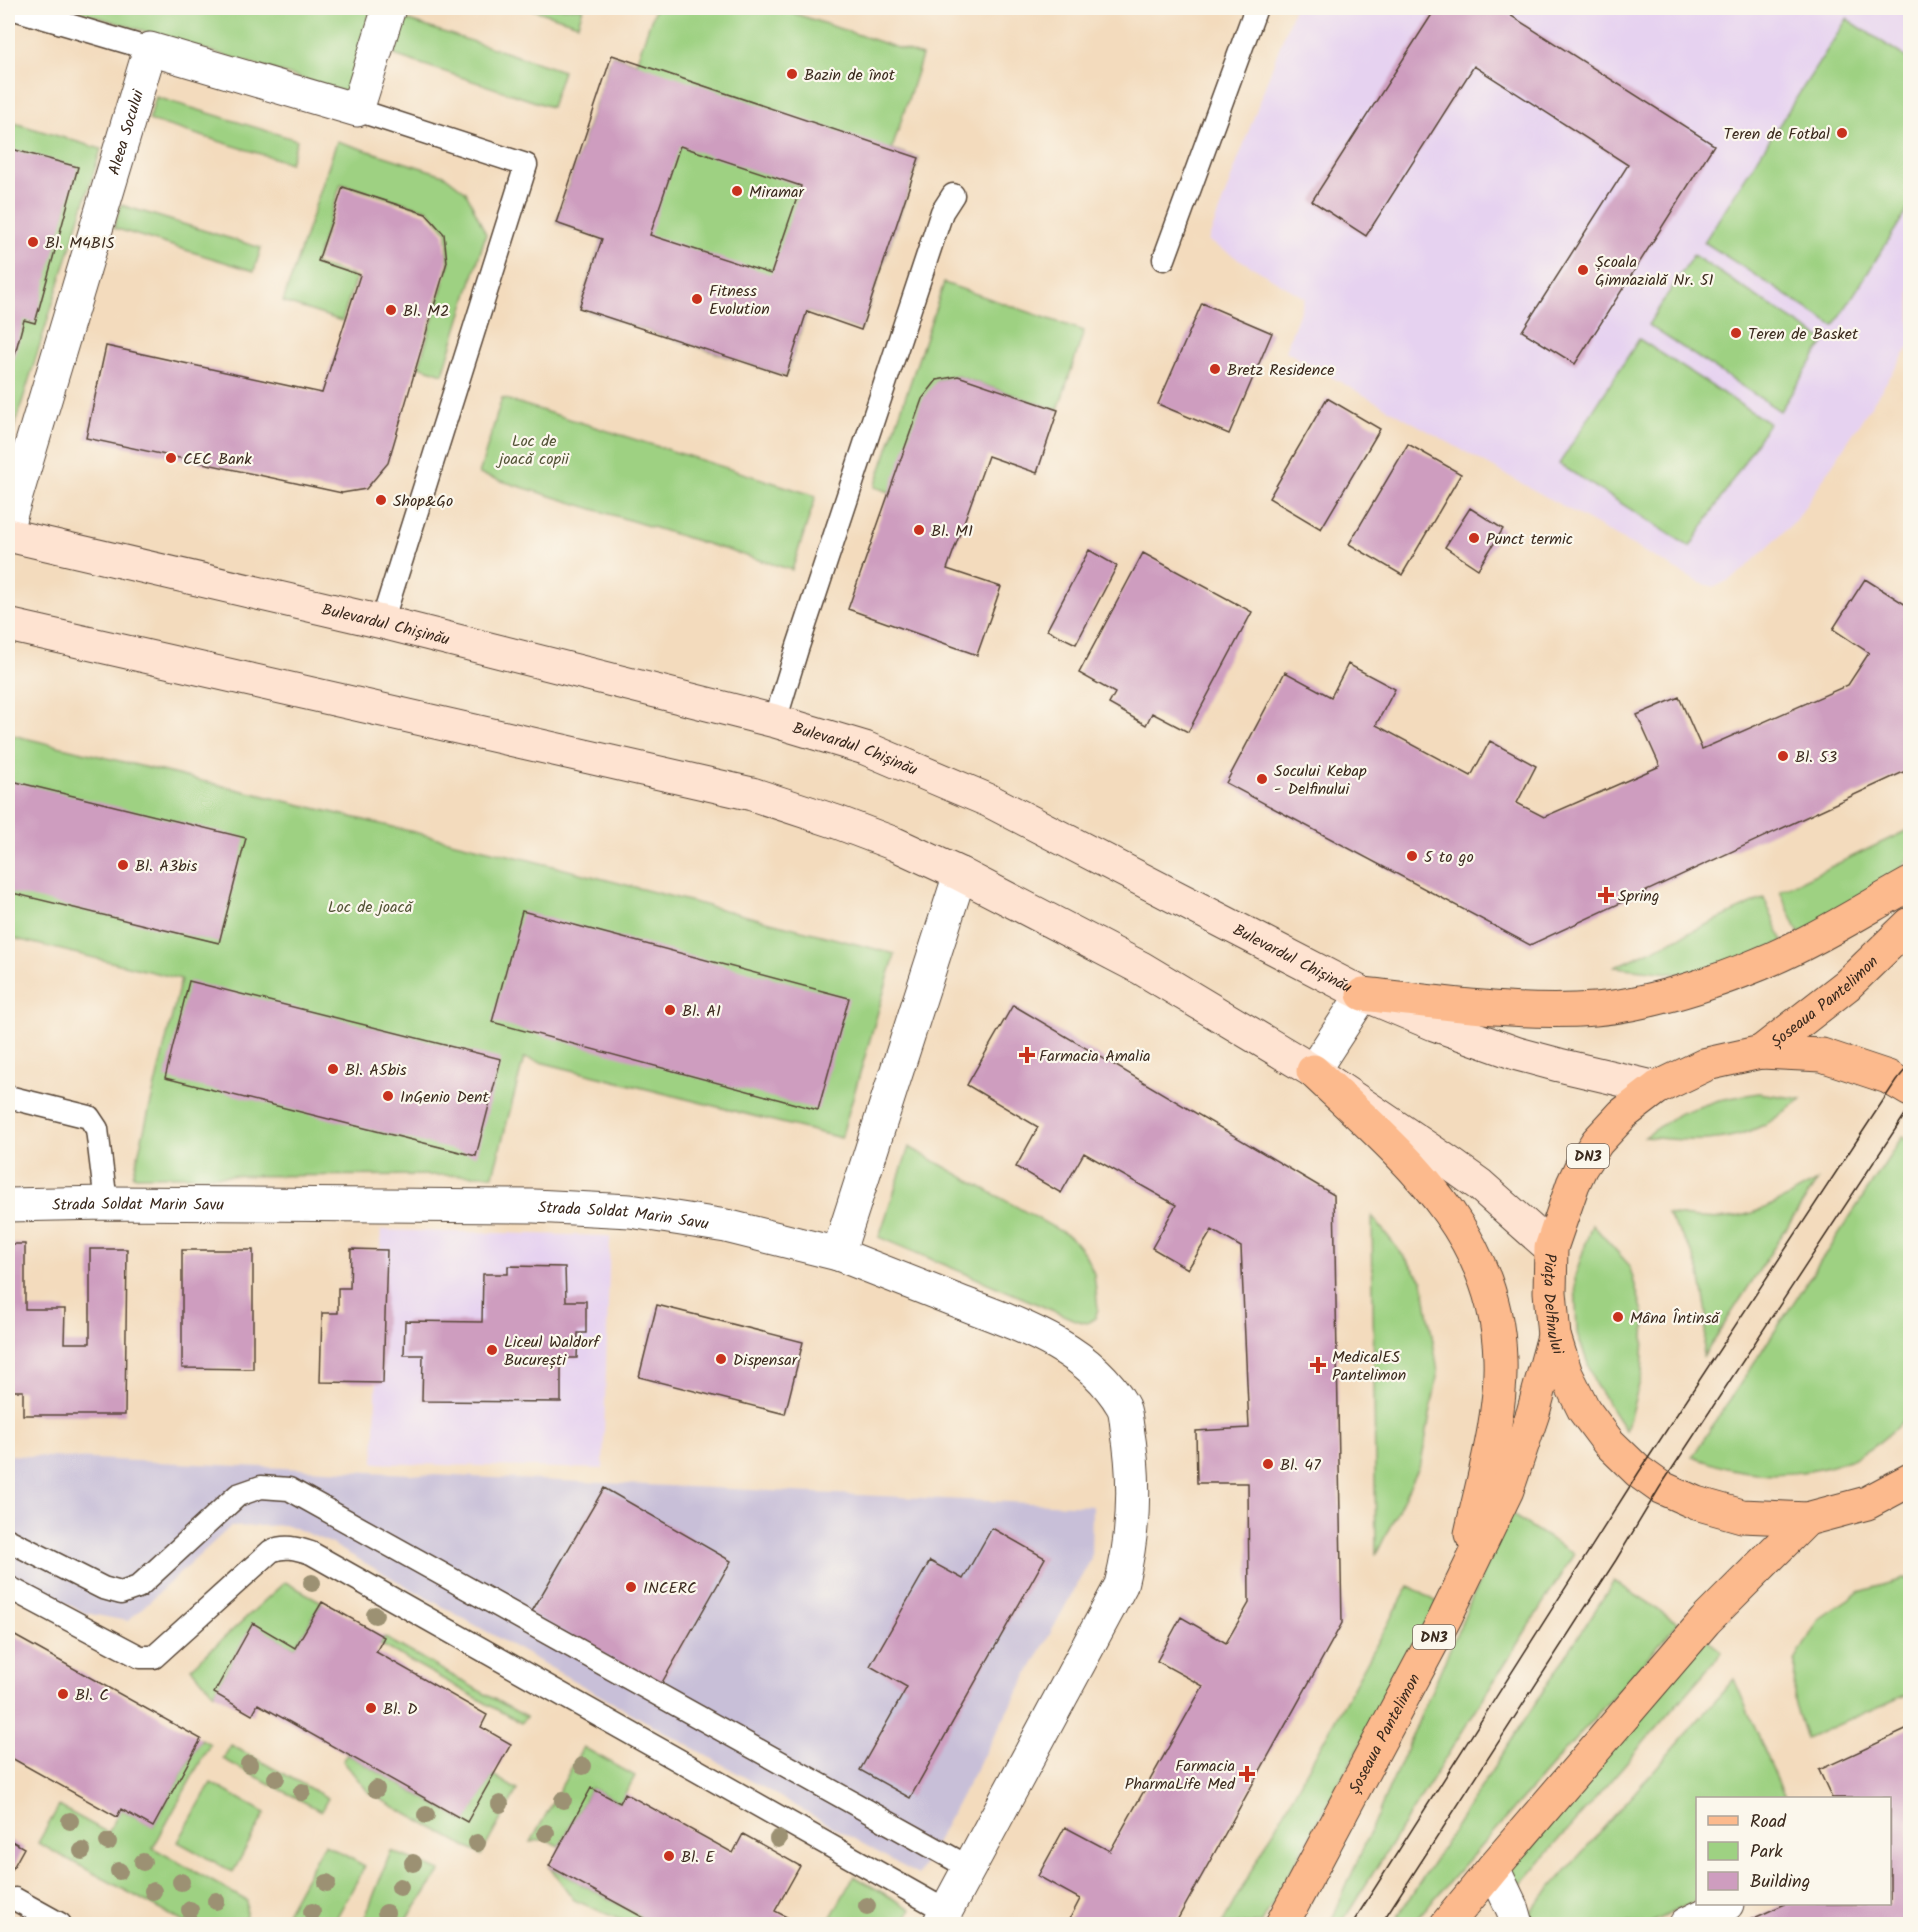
<svg xmlns="http://www.w3.org/2000/svg" width="1918" height="1932" font-family="Kalam,sans-serif">
  <style>
    .built { fill: #e6d2f0 }
    .industrial { fill: #c8bfd8 }
    .green { fill: #9ed182; stroke: #6c7e50; stroke-width: 1.5 }
    .building { fill: #ce9dbf; fill-rule: evenodd }
    .lines { fill: none; stroke-linecap: round; stroke-linejoin: round }
    .service-casing { stroke: #574536; stroke-width: 25 }
    .pedestrian-casing { stroke: #574536; stroke-width: 35 }
    .minor-casing { stroke: #574536; stroke-width: 35 }
    .secondary-casing { stroke: #574536; stroke-width: 35 }
    .primary-casing { stroke: #574536; stroke-width: 35 }
    .service { stroke: #fff; stroke-width: 22 }
    .pedestrian { stroke: #fff; stroke-width: 33 }
    .minor { stroke: #fff; stroke-width: 33 }
    .secondary { stroke: #fee3d1; stroke-width: 33 }
    .primary { stroke: #fcba8d; stroke-width: 33 }
    .tram { stroke: #3b2a1e; stroke-width: 1.5 }
    .tree { fill: #9c9173 }
    .poi-dot { fill: #c8321e; stroke: #fbf7ec; stroke-width: 2 }
    .labels { text-anchor: middle; stroke-width: 4.5; stroke-linejoin: round; paint-order: stroke }
    .shield { fill: #fbf7ec; stroke: #75685c; stroke-width: 1.5 }
    .shield-label { font-size: 15px; font-weight: bold; fill: #3b2a1e }
    .poi-label { font-size: 16px; fill: #3b2a1e; stroke: #fbf7ec; text-anchor: start }
    .street-label { font-size: 16px; fill: #3b2a1e; stroke: #fbf7ec }
    .park-label { font-size: 16px; fill: #545437; stroke: #fbf7ec }
  </style>
  <rect width="100%" height="100%" fill="#fbf7ec"/>
  <filter id="ink" filterUnits="userSpaceOnUse"><feTurbulence type="fractalNoise" baseFrequency=".0167" numOctaves="2"/><feDisplacementMap in="SourceGraphic" scale="12" xChannelSelector="R" yChannelSelector="G"/><feConvolveMatrix kernelMatrix="1 2 1 2 8 2 1 2 1" color-interpolation-filters="sRGB"/></filter>
  <filter id="wash" filterUnits="userSpaceOnUse"><feTurbulence type="fractalNoise" baseFrequency=".008" numOctaves="4" result="noise"/><feDisplacementMap in="SourceGraphic" scale="24" xChannelSelector="R" yChannelSelector="G"/><feGaussianBlur stdDeviation="1.35" result="paint"/><feColorMatrix in="noise" values="0 0 0 0 0 0 0 0 0 0 0 0 0 0 0 0 0 1.4 0 .05"/><feComposite in="paint" operator="in"/></filter>
  <g filter="url(#wash)">
    <rect width="100%" height="100%" fill="#f3dbbd"/>
    <!-- built -->
    <path class="built" d="M 1294,8 L 1910,8 L 1910,346 L 1797,519 L 1737,576 L 1715,587 L 1700,583 L 1285,351 L 1305,298 L 1208,241 Z
      M 381,1230 L 610,1236 L 603,1469 L 374,1463 Z"/>
    <!-- industrial -->
    <path class="industrial" d="M 8,1455 L 1092,1506 L 1091,1559 L 918,1875 L 328,1542 L 287,1525 L 230,1527 L 128,1621 L 85,1613 L 8,1574 Z"/>
    <!-- green -->
    <path class="green" d="M 68,8 L 372,8 L 346,92 Z
      M 528,8 L 583,8 L 578,24 Z
      M 655,8 L 778,8 L 922,56 L 892,149 L 919,158 L 861,330 L 807,311 L 786,376 L 579,308 L 602,239 L 556,223 L 612,55 L 636,63 Z
      M 1847,19 L 1910,60 L 1910,206 L 1834,326 L 1704,242 Z
      M 406,20 L 563,71 L 551,107 L 394,55 Z
      M 156,97 L 297,140 L 290,163 L 149,120 Z
      M 8,121 L 101,149 L 8,447 Z
      M 337,141 L 444,175 L 466,192 L 486,234 L 443,374 L 419,366 L 449,263 L 447,232 L 428,210 L 341,184 L 315,264 L 356,277 L 342,321 L 283,302 Z
      M 121,205 L 261,248 L 254,271 L 114,228 Z
      M 1693,255 L 1825,341 L 1780,411 L 1648,325 Z
      M 944,283 L 1084,331 L 1058,410 L 958,376 L 937,380 L 890,492 L 875,487 Z
      M 1639,339 L 1769,423 L 1690,547 L 1559,464 Z
      M 502,398 L 816,496 L 792,570 L 479,474 Z
      M 8,734 L 533,861 L 895,954 L 841,1138 L 524,1058 L 493,1175 L 133,1176 L 181,979 L 8,937 Z
      M 1910,829 L 1910,855 L 1890,885 L 1799,934 L 1780,891 Z
      M 1764,898 L 1783,942 L 1698,976 L 1615,967 Z
      M 1758,1093 L 1802,1099 C 1790,1107 1777,1118 1764,1125 C 1725,1145 1687,1141 1645,1137 L 1678,1114 L 1719,1100 Z
      M 1903,1136 L 1910,1146 L 1910,1413 C 1893,1432 1873,1450 1849,1460 C 1816,1474 1771,1477 1736,1470 C 1721,1468 1706,1461 1692,1457 Z
      M 909,1147 L 1071,1237 L 1085,1254 L 1094,1274 L 1098,1309 L 1095,1318 L 1087,1323 L 1075,1320 L 879,1237 Z
      M 1817,1181 L 1703,1357 L 1707,1313 L 1700,1273 L 1691,1250 L 1667,1214 C 1689,1217 1714,1221 1736,1217 C 1765,1212 1792,1194 1817,1181 Z
      M 1372,1216 L 1423,1281 L 1438,1372 L 1421,1463 L 1376,1555 Z
      M 1592,1224 L 1629,1265 L 1645,1319 L 1642,1374 L 1626,1431 L 1595,1384 L 1577,1333 L 1575,1276 Z
      M 1509,1513 L 1574,1554 L 1341,1924 L 1330,1924 Z
      M 1904,1579 L 1910,1580 L 1910,1693 L 1806,1739 L 1794,1701 L 1795,1661 L 1819,1619 L 1859,1592 Z
      M 1614,1581 L 1678,1623 L 1412,1924 L 1393,1924 Z
      M 285,1582 L 322,1602 L 295,1648 L 253,1624 L 214,1693 L 191,1668 Z
      M 1409,1586 L 1439,1603 L 1261,1924 L 1222,1924 Z
      M 384,1637 L 526,1717 L 521,1723 L 380,1644 Z
      M 1706,1639 L 1722,1652 L 1521,1884 L 1506,1871 Z
      M 1734,1679 L 1785,1798 L 1698,1798 L 1697,1900 L 1648,1924 L 1533,1924 L 1528,1914 Z
      M 201,1739 L 210,1744 L 153,1848 L 247,1901 L 245,1924 L 187,1924 L 38,1843 L 59,1806 L 108,1833 L 121,1809 L 153,1826 Z
      M 231,1745 L 328,1798 L 321,1811 L 223,1759 Z
      M 583,1747 L 635,1776 L 620,1803 L 591,1788 L 560,1846 L 545,1839 L 531,1842 Z
      M 347,1754 L 466,1822 L 493,1775 L 517,1790 L 481,1855 L 369,1793 L 343,1761 Z
      M 211,1783 L 265,1813 L 233,1872 L 178,1842 Z
      M 324,1844 L 365,1866 L 333,1924 L 280,1924 Z
      M 391,1851 L 441,1871 L 403,1924 L 372,1924 L 364,1920 Z
      M 549,1866 L 655,1924 L 630,1924 L 574,1900 Z
      M 854,1876 L 911,1909 L 903,1924 L 827,1924 Z"/>
    <g id="blocks">
      <!-- building -->
      <path class="building" d="M 1436,8 L 1499,8 L 1714,145 L 1575,364 L 1522,331 L 1628,165 L 1474,66 L 1366,236 L 1312,201 Z
        M 612,55 L 919,158 L 861,330 L 807,311 L 786,376 L 579,308 L 602,239 L 556,223 ZM 680,146 L 801,186 L 771,274 L 650,235 Z
        M 8,148 L 78,167 L 35,323 L 24,320 L 8,380 Z
        M 343,187 L 426,214 L 444,234 L 447,262 L 388,463 L 366,489 L 342,493 L 86,438 L 106,346 L 322,393 L 360,275 L 318,261 Z
        M 1202,303 L 1272,333 L 1229,434 L 1158,404 Z
        M 958,376 L 1058,410 L 1037,473 L 988,456 L 947,569 L 1001,587 L 977,655 L 848,609 L 922,399 L 937,380 Z
        M 1327,398 L 1380,429 L 1321,529 L 1269,498 Z
        M 1408,444 L 1461,474 L 1402,575 L 1349,544 Z
        M 1470,508 L 1503,529 L 1478,569 L 1445,547 Z
        M 1089,550 L 1117,566 L 1076,644 L 1047,630 Z
        M 1143,553 L 1252,612 L 1188,732 L 1152,713 L 1146,725 L 1109,704 L 1115,693 L 1079,673 Z
        M 1865,579 L 1906,605 L 1910,599 L 1910,769 L 1530,945 L 1226,783 L 1285,672 L 1331,697 L 1348,664 L 1395,689 L 1376,725 L 1471,776 L 1490,741 L 1536,766 L 1517,803 L 1544,817 L 1660,766 L 1637,715 L 1679,697 L 1702,749 L 1848,685 L 1869,653 L 1833,629 Z
        M 8,780 L 246,838 L 219,943 L 8,892 Z
        M 522,911 L 849,998 L 818,1110 L 492,1022 Z
        M 189,981 L 501,1059 L 476,1156 L 165,1078 Z
        M 1013,1005 L 1334,1195 L 1342,1623 L 1175,1924 L 1067,1924 L 1080,1899 L 1038,1876 L 1065,1827 L 1110,1851 L 1203,1686 L 1157,1661 L 1181,1617 L 1226,1643 L 1249,1603 L 1248,1483 L 1197,1483 L 1196,1431 L 1249,1428 L 1241,1247 L 1212,1230 L 1188,1269 L 1152,1248 L 1176,1205 L 1084,1153 L 1061,1193 L 1016,1167 L 1038,1127 L 967,1085 Z
        M 8,1244 L 25,1244 L 25,1309 L 65,1309 L 64,1343 L 90,1343 L 90,1249 L 127,1249 L 125,1415 L 23,1415 L 23,1391 L 8,1391 Z
        M 351,1249 L 387,1250 L 383,1383 L 320,1382 L 322,1313 L 338,1313 L 338,1288 L 350,1288 Z
        M 182,1250 L 253,1250 L 253,1369 L 182,1368 Z
        M 508,1266 L 565,1267 L 566,1301 L 586,1301 L 586,1333 L 578,1333 L 577,1358 L 561,1358 L 561,1402 L 422,1401 L 423,1355 L 404,1355 L 405,1321 L 482,1322 L 483,1274 L 508,1274 Z
        M 657,1305 L 803,1342 L 785,1414 L 639,1377 Z
        M 604,1488 L 731,1561 L 660,1686 L 531,1613 Z
        M 992,1528 L 1045,1558 L 910,1798 L 860,1770 L 907,1687 L 870,1666 L 930,1561 L 963,1579 Z
        M 322,1602 L 384,1637 L 376,1652 L 487,1715 L 481,1727 L 511,1744 L 467,1822 L 258,1704 L 252,1715 L 214,1693 L 253,1623 L 295,1648 Z
        M 8,1632 L 201,1739 L 153,1827 L 121,1809 L 117,1817 L 8,1756 Z
        M 1910,1728 L 1910,1924 L 1741,1924 L 1785,1904 L 1890,1904 L 1890,1798 L 1832,1798 L 1819,1770 Z
        M 591,1788 L 620,1803 L 625,1793 L 733,1853 L 743,1834 L 800,1866 L 775,1911 L 800,1924 L 655,1924 L 549,1866 Z
        M 8,1839 L 24,1848 L 8,1877 Z"/>
    </g>
  </g>
  <g filter="url(#ink)">
    <use href="#blocks" fill-opacity="0" stroke="#574536" stroke-width="1.5"/>
    <g class="lines">
      <!-- service casing -->
      <g class="service-casing">
        <path id="service" d="M 11,8 L 150,49
          M 357,110 L 526,165 L 382,622
          M 1164,259 L 1256,8
          M 775,721 L 797,649 L 942,212 L 953,195
          M 8,1097 L 89,1117 L 97,1129 L 106,1203
          M 8,1540 L 103,1588 L 121,1593 L 138,1587 L 238,1495 L 261,1487 L 289,1489 L 970,1868
          M 8,1587 L 140,1657 L 154,1657 L 271,1551 C 285,1545 296,1548 311,1553 L 946,1911
          M 15,1899 L 60,1924"/>
      </g>
      <!-- pedestrian casing -->
      <g class="pedestrian-casing">
        <path id="pedestrian" d="M 1493,1868 L 1513,1910 L 1517,1924
          M 1686,1924 L 1727,1904"/>
      </g>
      <!-- minor casing -->
      <g class="minor-casing">
        <g id="minor">
          <path id="s1" d="M 8,523 L 150,49 L 357,110 L 389,8"/>
          <path d="M 1313,1071 L 1363,994"/>
          <path id="s2" d="M 8,1205 L 106,1203 L 534,1206 L 630,1211 L 726,1226 L 838,1254 L 960,874"/>
          <path d="M 838,1254 C 876,1269 914,1284 952,1299 C 1013,1323 1087,1345 1122,1405 C 1126,1411 1126,1421 1127,1427 C 1136,1479 1134,1534 1121,1585 L 939,1924"/>
        </g>
      </g>
      <!-- secondary casing -->
      <g class="secondary-casing">
        <g id="secondary">
          <path id="s3" d="M 8,535 L 382,622 L 775,721 L 865,748 L 990,801 L 1363,994 L 1434,1024 L 1518,1054 L 1559,1065 L 1657,1088"/>
          <path d="M 8,625 L 752,794 L 837,822 L 895,844 L 960,874 L 1141,968 L 1313,1071 L 1452,1165 L 1480,1185 L 1551,1248"/>
        </g>
      </g>
      <!-- primary casing -->
      <g class="primary-casing">
        <g id="primary">
          <path d="M 1363,994 C 1440,1002 1518,1015 1595,1009 C 1656,1004 1740,975 1795,948 C 1834,929 1872,905 1910,884"/>
          <path id="s4" d="M 1761,1052 L 1847,985 L 1910,924"/>
          <path d="M 1313,1071 C 1400,1154 1497,1230 1500,1359 C 1502,1415 1483,1480 1471,1534"/>
          <path id="s5" d="M 1910,1090 L 1888,1077 L 1822,1055 L 1761,1052 L 1707,1064 L 1657,1088 L 1623,1114 L 1597,1142 L 1581,1167 L 1573,1184 L 1551,1248 L 1550,1292 L 1554,1336 L 1566,1374 L 1584,1410 L 1608,1442 L 1639,1472 L 1660,1487 L 1696,1503 L 1742,1516 L 1807,1519 L 1867,1503 L 1910,1480"/>
          <path id="s6" d="M 1282,1924 L 1445,1618 L 1507,1490 L 1533,1413 L 1554,1336"/>
          <path d="M 1447,1924 L 1493,1868 L 1705,1621 L 1807,1519"/>
        </g>
      </g>
      <!-- service -->
      <use href="#service" class="service"/>
      <!-- pedestrian -->
      <use href="#pedestrian" class="pedestrian"/>
      <!-- minor -->
      <use href="#minor" class="minor"/>
      <!-- secondary -->
      <use href="#secondary" class="secondary"/>
      <!-- primary -->
      <use href="#primary" class="primary"/>
      <!-- tram -->
      <path class="tram" d="M 1352,1924 L 1639,1472 L 1896,1081 L 1910,1064
        M 1381,1924 L 1616,1560 L 1660,1487 L 1910,1107"/>
    </g>
    <!-- trees -->
    <g class="tree">
      <circle cx="312" cy="1583" r="9"/>
      <circle cx="375" cy="1615" r="9"/>
      <circle cx="249" cy="1764" r="9"/>
      <circle cx="583" cy="1766" r="9"/>
      <circle cx="276" cy="1778" r="9"/>
      <circle cx="376" cy="1789" r="9"/>
      <circle cx="302" cy="1792" r="9"/>
      <circle cx="563" cy="1800" r="9"/>
      <circle cx="500" cy="1804" r="9"/>
      <circle cx="426" cy="1815" r="9"/>
      <circle cx="70" cy="1821" r="9"/>
      <circle cx="546" cy="1833" r="9"/>
      <circle cx="778" cy="1839" r="9"/>
      <circle cx="108" cy="1842" r="9"/>
      <circle cx="477" cy="1843" r="9"/>
      <circle cx="82" cy="1851" r="9"/>
      <circle cx="143" cy="1862" r="9"/>
      <circle cx="413" cy="1863" r="9"/>
      <circle cx="119" cy="1871" r="9"/>
      <circle cx="181" cy="1882" r="9"/>
      <circle cx="327" cy="1883" r="9"/>
      <circle cx="400" cy="1887" r="9"/>
      <circle cx="153" cy="1891" r="9"/>
      <circle cx="216" cy="1901" r="9"/>
      <circle cx="867" cy="1906" r="9"/>
      <circle cx="190" cy="1910" r="9"/>
      <circle cx="312" cy="1912" r="9"/>
      <circle cx="386" cy="1913" r="9"/>
    </g>
  </g>
  <!-- markers -->
  <g class="poi-dot">
    <circle cx="792" cy="74" r="6"/>
    <circle cx="1842" cy="133" r="6"/>
    <circle cx="737" cy="191" r="6"/>
    <circle cx="33" cy="242" r="6"/>
    <circle cx="1583" cy="270" r="6"/>
    <circle cx="697" cy="299" r="6"/>
    <circle cx="391" cy="310" r="6"/>
    <circle cx="1736" cy="333" r="6"/>
    <circle cx="1215" cy="369" r="6"/>
    <circle cx="171" cy="458" r="6"/>
    <circle cx="381" cy="500" r="6"/>
    <circle cx="919" cy="530" r="6"/>
    <circle cx="1474" cy="538" r="6"/>
    <circle cx="1783" cy="756" r="6"/>
    <circle cx="1262" cy="779" r="6"/>
    <circle cx="1412" cy="856" r="6"/>
    <circle cx="123" cy="865" r="6"/>
    <path d="M1603 886h6v6h6v6h-6v6h-6v-6h-6v-6h6z"/>
    <circle cx="670" cy="1010" r="6"/>
    <path d="M1024 1046h6v6h6v6h-6v6h-6v-6h-6v-6h6z"/>
    <circle cx="333" cy="1069" r="6"/>
    <circle cx="388" cy="1096" r="6"/>
    <circle cx="1618" cy="1317" r="6"/>
    <circle cx="492" cy="1350" r="6"/>
    <circle cx="721" cy="1359" r="6"/>
    <path d="M1315 1356h6v6h6v6h-6v6h-6v-6h-6v-6h6z"/>
    <circle cx="1268" cy="1464" r="6"/>
    <circle cx="631" cy="1587" r="6"/>
    <circle cx="63" cy="1694" r="6"/>
    <circle cx="371" cy="1708" r="6"/>
    <path d="M1244 1765h6v6h6v6h-6v6h-6v-6h-6v-6h6z"/>
    <circle cx="669" cy="1856" r="6"/>
  </g>
  <g class="labels">
    <!-- shield labels -->
    <g class="shield">
      <rect x="1567" y="1144" width="42" height="24" rx="4.5"/>
      <rect x="1413" y="1625" width="42" height="24" rx="4.5"/>
    </g>
    <g class="shield-label">
      <text x="1588" y="1161">DN3</text>
      <text x="1434" y="1642">DN3</text>
    </g>
    <!-- poi labels -->
    <g class="poi-label">
      <text x="804" y="80">Bazin de înot</text>
      <text x="1830" y="139" text-anchor="end">Teren de Fotbal</text>
      <text x="749" y="197">Miramar</text>
      <text x="45" y="248">Bl. M4BIS</text>
      <text x="1595" y="267">Școala<tspan x="1595" dy="18">Gimnazială Nr. 51</tspan></text>
      <text x="709" y="296">Fitness<tspan x="709" dy="18">Evolution</tspan></text>
      <text x="403" y="316">Bl. M2</text>
      <text x="1748" y="339">Teren de Basket</text>
      <text x="1227" y="375">Bretz Residence</text>
      <text x="183" y="464">CEC Bank</text>
      <text x="393" y="506">Shop&amp;Go</text>
      <text x="931" y="536">Bl. M1</text>
      <text x="1486" y="544">Punct termic</text>
      <text x="1795" y="762">Bl. 53</text>
      <text x="1274" y="776">Socului Kebap<tspan x="1274" dy="18">- Delfinului</tspan></text>
      <text x="1424" y="862">5 to go</text>
      <text x="135" y="871">Bl. A3bis</text>
      <text x="1618" y="901">Spring</text>
      <text x="682" y="1016">Bl. A1</text>
      <text x="1039" y="1061">Farmacia Amalia</text>
      <text x="345" y="1075">Bl. A5bis</text>
      <text x="400" y="1102">InGenio Dent</text>
      <text x="1630" y="1323">Mâna Întinsă</text>
      <text x="504" y="1347">Liceul Waldorf<tspan x="504" dy="18">București</tspan></text>
      <text x="1332" y="1362">MedicalES<tspan x="1332" dy="18">Pantelimon</tspan></text>
      <text x="733" y="1365">Dispensar</text>
      <text x="1280" y="1470">Bl. 47</text>
      <text x="643" y="1593">INCERC</text>
      <text x="75" y="1700">Bl. C</text>
      <text x="383" y="1714">Bl. D</text>
      <text x="1235" y="1771" text-anchor="end">Farmacia<tspan x="1235" dy="18">PharmaLife Med</tspan></text>
      <text x="681" y="1862">Bl. E</text>
    </g>
    <!-- street labels -->
    <g class="street-label">
      <text dy="6" stroke="none"><textPath href="#s1" startOffset="408">Aleea Socului</textPath></text>
      <text dy="6" stroke="none"><textPath href="#s3" startOffset="388">Bulevardul Chișinău</textPath></text>
      <text dy="6" stroke="none"><textPath href="#s3" startOffset="874">Bulevardul Chișinău</textPath></text>
      <text dy="6" stroke="none"><textPath href="#s3" startOffset="1360">Bulevardul Chișinău</textPath></text>
      <text dy="6" stroke="none"><textPath href="#s4" startOffset="81">Șoseaua Pantelimon</textPath></text>
      <text dy="6" stroke="none"><textPath href="#s2" startOffset="130">Strada Soldat Marin Savu</textPath></text>
      <text dy="6" stroke="none"><textPath href="#s2" startOffset="616">Strada Soldat Marin Savu</textPath></text>
      <text dy="6" stroke="none"><textPath href="#s5" startOffset="520">Piața Delfinului</textPath></text>
      <text dy="6" stroke="none"><textPath href="#s6" startOffset="216">Șoseaua Pantelimon</textPath></text>
    </g>
    <!-- park labels -->
    <g class="park-label">
      <text x="534" y="446">Loc de<tspan x="534" dy="18">joacă copii</tspan></text>
      <text x="370" y="912">Loc de joacă</text>
    </g>
  </g>
  <!-- margin -->
  <rect width="1918" height="1932" fill="none" stroke="#fbf7ec" stroke-width="30"/>
  <!-- legend -->
  <rect x="1696" y="1797" width="195" height="108" fill="#fbf7ec" stroke="#aea59a" stroke-width="1.5"/>
  <rect x="1708" y="1816" width="30" height="9" fill="#fcba8d" stroke="#aea59a" stroke-width="1.5"/>
  <text x="1750" y="1827" font-size="18" fill="#3b2a1e">Road</text>
  <rect x="1708" y="1842" width="30" height="18" fill="#9ed182" stroke="#aea59a" stroke-width="1.5"/>
  <text x="1750" y="1857" font-size="18" fill="#3b2a1e">Park</text>
  <rect x="1708" y="1872" width="30" height="18" fill="#ce9dbf" stroke="#aea59a" stroke-width="1.5"/>
  <text x="1750" y="1887" font-size="18" fill="#3b2a1e">Building</text>
</svg>
